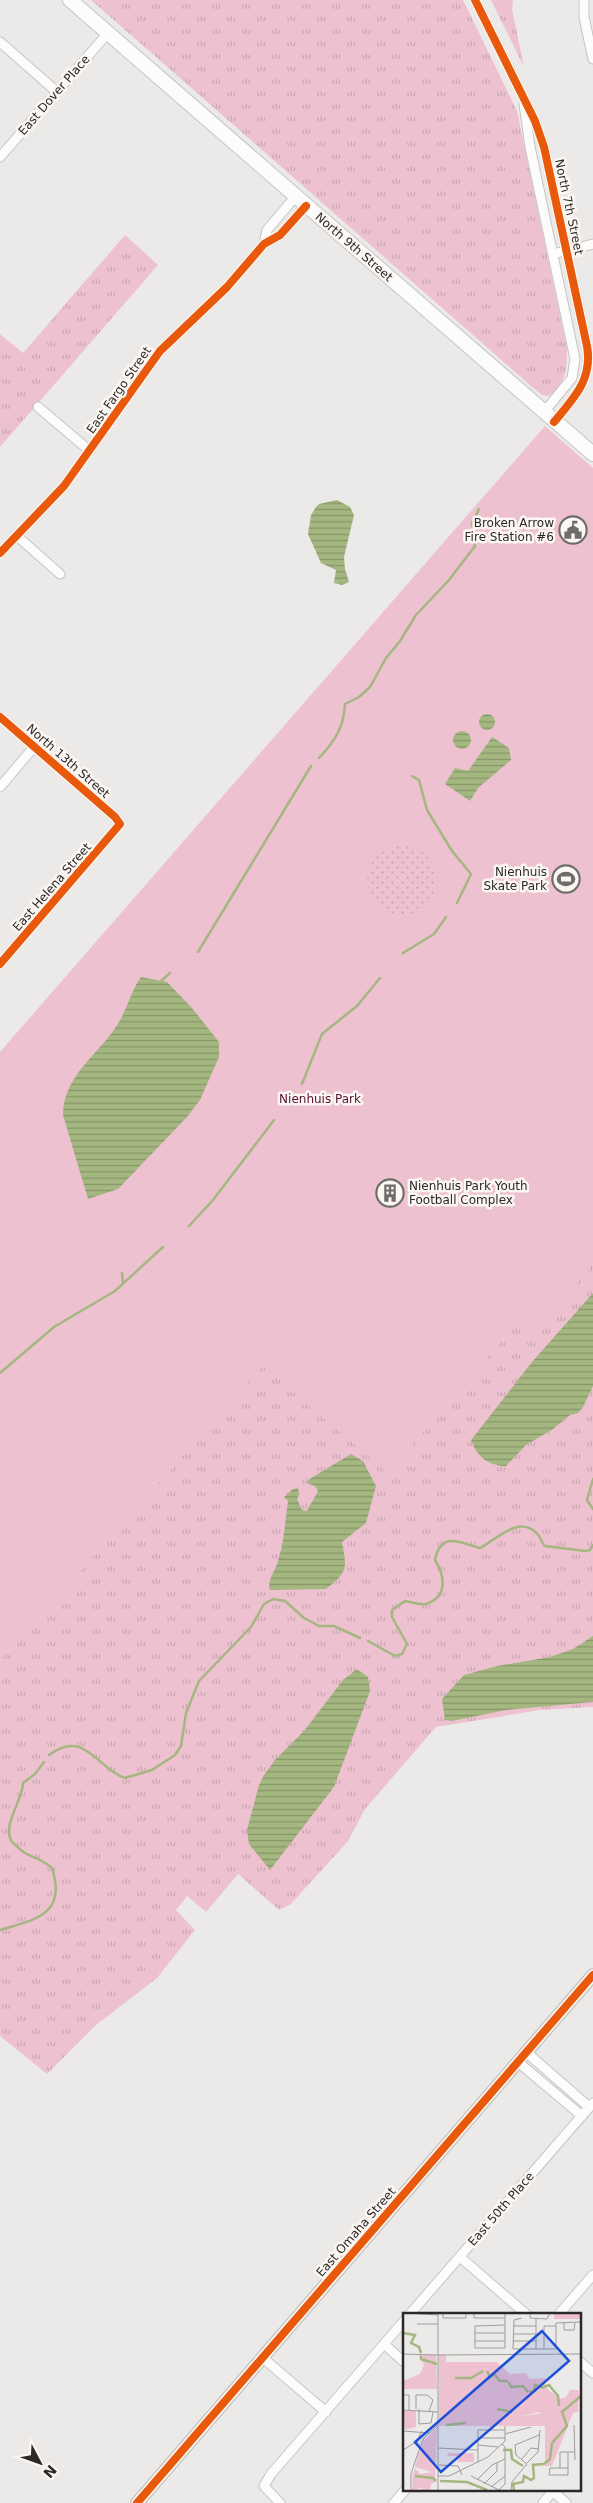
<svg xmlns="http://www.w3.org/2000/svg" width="593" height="2503" font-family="'DejaVu Sans',sans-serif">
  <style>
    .grass { fill: url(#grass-tufts) }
    .park { fill: #edc1d0 }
    .garden { fill: url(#garden-dots) }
    .water { fill: url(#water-rules) }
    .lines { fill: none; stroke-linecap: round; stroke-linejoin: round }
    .stream { stroke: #a5b780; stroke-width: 2.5 }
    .minor-casing { stroke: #c6c5c3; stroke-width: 11 }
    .tertiary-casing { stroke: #c6c5c3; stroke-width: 14 }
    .secondary-casing { stroke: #c6c5c3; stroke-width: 16 }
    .minor { stroke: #fcfcfc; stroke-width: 9 }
    .tertiary { stroke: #fcfcfc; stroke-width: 11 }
    .secondary { stroke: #fcfcfc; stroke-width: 14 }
    .cycleway-casing { stroke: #fcf7f3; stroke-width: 11 }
    .cycleway { stroke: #e8590c; stroke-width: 8 }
    .labels { text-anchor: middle; stroke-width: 5; stroke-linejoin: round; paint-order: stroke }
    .street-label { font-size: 12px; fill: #2b2928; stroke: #fcf7f3 }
    .poi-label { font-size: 12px; fill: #2b2928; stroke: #fcf7f3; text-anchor: end }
    .park-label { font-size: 12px; fill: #5a1134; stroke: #fcf7f3 }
    .inset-river { fill: none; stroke: #a5b780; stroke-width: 2.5 }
    .inset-road { fill: none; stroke: #9f9d9b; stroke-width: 1 }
    .view { fill: #1d4ed8; fill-opacity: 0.15; stroke: #1d4ed8; stroke-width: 2.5 }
    .inset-edge { fill: none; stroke: #2b2928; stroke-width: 2.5 }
  </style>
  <defs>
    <pattern id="grass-tufts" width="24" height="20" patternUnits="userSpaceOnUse" patternTransform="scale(1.25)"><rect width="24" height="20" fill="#edc1d0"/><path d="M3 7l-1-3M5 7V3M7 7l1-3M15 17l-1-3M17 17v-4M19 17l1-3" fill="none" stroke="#cba6b3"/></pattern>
    <pattern id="garden-dots" width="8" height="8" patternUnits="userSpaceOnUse" patternTransform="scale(1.25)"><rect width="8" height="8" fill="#edc1d0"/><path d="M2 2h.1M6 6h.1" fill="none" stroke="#cba6b3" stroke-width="1.8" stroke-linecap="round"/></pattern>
    <pattern id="water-rules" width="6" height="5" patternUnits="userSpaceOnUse" patternTransform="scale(1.25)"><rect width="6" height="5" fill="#a5b780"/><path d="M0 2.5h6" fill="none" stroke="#879569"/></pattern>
  </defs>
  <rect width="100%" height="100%" fill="#eceae8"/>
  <!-- grass -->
  <path class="grass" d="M 91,0 L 463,0 L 517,111 L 567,349 C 567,368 566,384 549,396 L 542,395 L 531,386 Z
    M 491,0 L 513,0 L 512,9 L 524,67 Z
    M 125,235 L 158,265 L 0,447 L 0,334 L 23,353 Z
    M 593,1264 L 593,1707 L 540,1710 L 436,1727 L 365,1809 L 348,1841 L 291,1904 L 279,1910 L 238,1874 L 206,1912 L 187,1896 L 176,1910 L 195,1930 L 157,1978 L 96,2025 L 47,2074 L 0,2036 L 0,1661 L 263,1365 L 388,1472 L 523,1316 L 537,1327 Z"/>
  <!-- park -->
  <path class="park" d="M 545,426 L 593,468 L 593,1264 L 537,1327 L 523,1316 L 388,1473 L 263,1366 L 0,1661 L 0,1052 Z"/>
  <!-- garden -->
  <path class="garden" d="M367 880a35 35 0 1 1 70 0a35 35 0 1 1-70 0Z"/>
  <!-- water -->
  <path class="water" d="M 337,500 L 350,507 L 354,515 L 344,557 L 345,569 L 349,582 L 342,585 L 334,583 L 336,570 L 321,563 L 308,534 L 311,515 L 316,507 L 319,504 Z
    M479 722a8 8 0 1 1 16 0a8 8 0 1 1-16 0Z
    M453 740a9 9 0 1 1 18 0a9 9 0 1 1-18 0Z
    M 492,737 L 509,748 L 511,760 L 478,788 L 470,801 L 445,784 L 455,768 L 468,771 Z
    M 141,977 L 167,982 L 192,1008 L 219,1042 L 219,1057 L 200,1100 L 187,1117 L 118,1189 L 88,1199 L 63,1115 C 63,1075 101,1053 119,1022 C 128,1007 131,991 141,977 Z
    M 593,1293 L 593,1386 L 583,1407 L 578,1413 L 570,1415 L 553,1429 L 526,1445 L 506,1466 C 489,1466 477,1457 471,1440 L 532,1362 Z
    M 351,1454 L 363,1461 L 376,1486 L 366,1523 L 342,1542 C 347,1568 348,1572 326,1589 L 270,1590 C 267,1582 274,1572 277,1564 C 284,1545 285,1522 288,1501 L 284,1497 L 293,1489 L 298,1488 L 299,1495 L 297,1499 L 302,1510 L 307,1511 L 318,1491 L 315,1486 L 307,1483 L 308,1480 Z
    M 593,1636 L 593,1702 L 506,1710 L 452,1721 L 445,1720 L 442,1699 L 464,1675 L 497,1666 L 550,1657 L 573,1649 Z
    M 357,1669 L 368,1677 L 370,1691 L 334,1787 L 270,1870 L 249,1844 L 247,1830 L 259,1785 L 264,1775 L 275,1760 L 304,1731 L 343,1680 Z"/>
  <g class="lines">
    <!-- stream -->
    <path class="stream" d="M 319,758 C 335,741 344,727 345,704 L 359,697 L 370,687 L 386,658 L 400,641 L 416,615 L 449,580 L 475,546 L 472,523 L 479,509
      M 412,776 L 419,780 L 427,810 L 452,851 L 471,874 L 457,903
      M 198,952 L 311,766
      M 403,953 L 434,934 L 446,917
      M 161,981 L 170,973
      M 302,1084 L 322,1034 L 357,1006 L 380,978
      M 189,1226 L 213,1200 L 274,1120
      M 122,1273 L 123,1284
      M 0,1373 L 54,1327 L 115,1291 L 163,1247
      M 593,1479 L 587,1500 L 593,1509
      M 368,1641 L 395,1656 L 402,1654 L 407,1644 L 392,1617 L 392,1610 L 405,1601 C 411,1602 420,1605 426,1604 C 448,1597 445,1576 435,1560 C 441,1530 461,1543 480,1548 C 496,1540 521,1512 539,1536 C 541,1539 542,1543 545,1546 L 585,1551 L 590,1550 L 593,1545
      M 49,1755 C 85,1728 97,1769 125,1778 L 152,1770 L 175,1755 L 181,1746 L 186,1713 L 199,1681 L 251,1627 L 264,1604 L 273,1599 L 285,1601 L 304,1618 L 319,1626 L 334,1626 L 360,1638
      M 0,1930 C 36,1919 67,1915 52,1868 C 44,1861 38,1859 29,1855 C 23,1853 18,1847 13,1843 C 0,1828 23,1800 23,1783 L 35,1774 L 44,1762"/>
    <!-- minor casing -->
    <g class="minor-casing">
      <path id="minor" d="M 475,0 L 535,121 L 544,147 L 587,346 C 593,379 574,398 554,422
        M 584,0 L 584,17 L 593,59
        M 0,42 L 57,92
        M 524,104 L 530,147 L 575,359 L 572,378 L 544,412
        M 0,157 L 108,33
        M 264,244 L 267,230 L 296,196
        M 553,254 L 593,244
        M 38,407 L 90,451
        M 17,536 L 60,574
        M 0,553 L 64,486 L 160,351 L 227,287 L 264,244 L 280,235 L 306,206
        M 0,717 L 115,817 L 120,824 L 0,964
        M 0,787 L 34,747
        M 526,2052 L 589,2107
        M 518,2062 L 582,2116
        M 460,2257 L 526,2314
        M 410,2314 L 593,2103
        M 559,2314 L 593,2275
        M 384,2344 L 404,2362
        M 263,2358 L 326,2412
        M 579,2361 L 593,2373
        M 550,2489 L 566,2503
        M 280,2503 L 264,2486 L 271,2474 L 404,2321
        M 394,2503 L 406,2489
        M 543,2503 L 553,2491"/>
    </g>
    <!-- tertiary casing -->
    <g class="tertiary-casing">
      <path id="tertiary" d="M 137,2503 L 593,1975"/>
    </g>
    <!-- secondary casing -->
    <g class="secondary-casing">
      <path id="secondary" d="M 70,0 L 593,454"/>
    </g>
    <!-- minor -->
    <use href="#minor" class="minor"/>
    <!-- tertiary -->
    <use href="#tertiary" class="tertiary"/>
    <!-- secondary -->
    <use href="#secondary" class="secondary"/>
    <!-- cycleway casing -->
    <g class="cycleway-casing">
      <path id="cycleway" d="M 475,0 L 535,121 L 544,147 L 587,346 C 593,379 574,398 554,422
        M 0,553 L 64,486 L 160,351 L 227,287 L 264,244 L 280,235 L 306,206
        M 0,717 L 115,817 L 120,824 L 0,964
        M 137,2503 L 593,1975"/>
    </g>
    <!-- cycleway -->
    <use href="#cycleway" class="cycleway"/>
  </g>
  <!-- icons -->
  <defs>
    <g id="civic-ring" transform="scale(1.4375)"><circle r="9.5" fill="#fcf7f3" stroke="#6f6d6b" stroke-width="1.5"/><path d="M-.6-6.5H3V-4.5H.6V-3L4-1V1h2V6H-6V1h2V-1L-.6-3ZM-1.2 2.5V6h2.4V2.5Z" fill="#6f6d6b"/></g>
    <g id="stadium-ring" transform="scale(1.4375)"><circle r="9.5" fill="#fcf7f3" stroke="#6f6d6b" stroke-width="1.5"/><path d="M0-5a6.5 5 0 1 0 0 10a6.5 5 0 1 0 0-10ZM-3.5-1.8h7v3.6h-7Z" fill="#6f6d6b"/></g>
    <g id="building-ring" transform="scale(1.4375)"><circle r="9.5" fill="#fcf7f3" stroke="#6f6d6b" stroke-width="1.5"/><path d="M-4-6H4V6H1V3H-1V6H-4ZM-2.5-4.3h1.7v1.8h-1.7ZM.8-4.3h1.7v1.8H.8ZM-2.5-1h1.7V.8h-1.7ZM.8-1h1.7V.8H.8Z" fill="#6f6d6b"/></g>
  </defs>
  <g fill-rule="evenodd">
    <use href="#civic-ring" x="573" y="530"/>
    <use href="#stadium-ring" x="566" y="879"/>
    <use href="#building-ring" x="390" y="1193"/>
  </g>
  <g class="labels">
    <!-- street labels -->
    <g class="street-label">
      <text transform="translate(54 95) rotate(-49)" y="4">East Dover Place</text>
      <text transform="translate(569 207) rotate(78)" y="4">North 7th Street</text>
      <text transform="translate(354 247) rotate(41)" y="4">North 9th Street</text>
      <text transform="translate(119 390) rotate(-55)" y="4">East Fargo Street</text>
      <text transform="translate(68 761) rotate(41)" y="4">North 13th Street</text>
      <text transform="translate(52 887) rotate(-49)" y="4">East Helena Street</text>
      <text transform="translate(501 2209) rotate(-49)" y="4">East 50th Place</text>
      <text transform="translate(356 2232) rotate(-49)" y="4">East Omaha Street</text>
    </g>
    <!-- poi labels -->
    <g class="poi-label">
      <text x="554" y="527">Broken Arrow<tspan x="554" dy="14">Fire Station #6</tspan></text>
      <text x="547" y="876">Nienhuis<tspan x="547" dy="14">Skate Park</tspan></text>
      <text x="409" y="1190" text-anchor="start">Nienhuis Park Youth<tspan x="409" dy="14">Football Complex</tspan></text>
    </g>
    <!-- park labels -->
    <g class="park-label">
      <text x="320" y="1103">Nienhuis Park</text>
    </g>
  </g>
  <!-- overview -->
  <g transform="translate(403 2313)">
    <rect width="178" height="178" fill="#eceae8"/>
    <path d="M 151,0 L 177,0 L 177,6 L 151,6 ZM 16,42 L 33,42 L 34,76 L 0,76 L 0,68 L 17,61 L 21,52 ZM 36,42 L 43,42 L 43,49 L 94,49 L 107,61 L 122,60 L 127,66 L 142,65 L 142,74 L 157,86 L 163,84 L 167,77 L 176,77 L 175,99 L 170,100 L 149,153 L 142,153 L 142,127 L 154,112 L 136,99 L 119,103 L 119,94 L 96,85 L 96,75 L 36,70 ZM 34,114 L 32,169 L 28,171 L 27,177 L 17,177 L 24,173 L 27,166 L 9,166 L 12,155 L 17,161 L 29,159 L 12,154 L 15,142 L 21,128 ZM 45,140 L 71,140 L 71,149 L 55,149 L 55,143 L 44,143 Z" fill="#edc1d0"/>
    <path d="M 10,164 L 27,165 L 27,173 L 9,177 Z" fill="#edc1d0"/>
    <path d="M 36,70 L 96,74 L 96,85 L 123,86 L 119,103 L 142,100 L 154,112 L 142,127 L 142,113 L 36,113 ZM 13,97 L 13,114 L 2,117 L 0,98 Z" fill="#edc1d0"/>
    <path class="inset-river" d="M 0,20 L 12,22 L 8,30 L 16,34 L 18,40M 18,43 L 18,46 L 34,51M 84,58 L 87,64 L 91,61 L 97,68 L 105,68M 52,65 L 68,65 L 80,58M 106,69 L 108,74 L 120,73 L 125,79M 138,75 L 146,72 L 155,83 L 156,93M 126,79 L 131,78 L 132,72 L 138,74M 94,96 L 109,99M 43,112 L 63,110M 149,130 L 164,113 L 159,99 L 178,83M 100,137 L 108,137 L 109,146 L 120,153M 12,163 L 30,165 L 33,168M 37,168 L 64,169 L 84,177M 111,177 L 110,171 L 120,169 L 121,163 L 128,167 L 131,165 L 130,152 L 141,151 L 147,146 L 149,130"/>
    <path class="inset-road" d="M 5,0 L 35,2M 35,0 L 35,42 L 178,41M 40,0 L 40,5 L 63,5 L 63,0M 71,0 L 71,5 L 102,5M 127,0 L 127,5 L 144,6 L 147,0M 119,5 L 111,7 L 110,36 L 153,36 L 153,10 L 178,9M 133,5 L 133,36M 161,10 L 161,17 L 171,17 L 172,10M 14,11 L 35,11M 102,12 L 72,13 L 72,35 L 102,35 L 102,0M 110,13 L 133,13M 72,20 L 102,20M 110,21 L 133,21M 72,28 L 102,28M 110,28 L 133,28M 141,36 L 141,13 L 153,13M 0,41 L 35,42 L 35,177M 178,63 L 178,100M 0,82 L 6,82 L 6,97M 13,96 L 13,82 L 24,82 L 30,87 L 26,98M 16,96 L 16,111 L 28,110 L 30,99M 0,97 L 35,99M 171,112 L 172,147M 0,118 L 26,120M 102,121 L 128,114M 75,125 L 102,125M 75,132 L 95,134M 35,135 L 75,137M 0,137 L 13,129 L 19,118M 165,139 L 165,162 L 146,162 L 147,155 L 165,155M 119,146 L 128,135 L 136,136M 75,149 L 75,117 L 102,117M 124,150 L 135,139 L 137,117M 36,152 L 55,153 L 59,162M 157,155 L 157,139 L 172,139M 35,163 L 46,163 L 85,144 L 102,128 L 102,113M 68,163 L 96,177M 74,167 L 89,152 L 102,146M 81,171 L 94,158 L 94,150M 88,174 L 102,163M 8,177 L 8,161 L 15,140 L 21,125 L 35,112M 96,177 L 102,171 L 102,134 L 99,131M 108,177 L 109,169 L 124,151 L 113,142 L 112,132 L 136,122"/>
    <path class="view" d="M 139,18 L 166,48 L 38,159 L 12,129 Z"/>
    <rect width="178" height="178" class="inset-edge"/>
  </g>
  <!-- north arrow -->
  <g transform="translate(40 2463) rotate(131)" stroke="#fcf7f3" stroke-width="4" paint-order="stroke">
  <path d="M0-4L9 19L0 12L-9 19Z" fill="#2b2928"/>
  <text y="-8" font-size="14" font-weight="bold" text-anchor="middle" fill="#2b2928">N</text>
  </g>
</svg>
